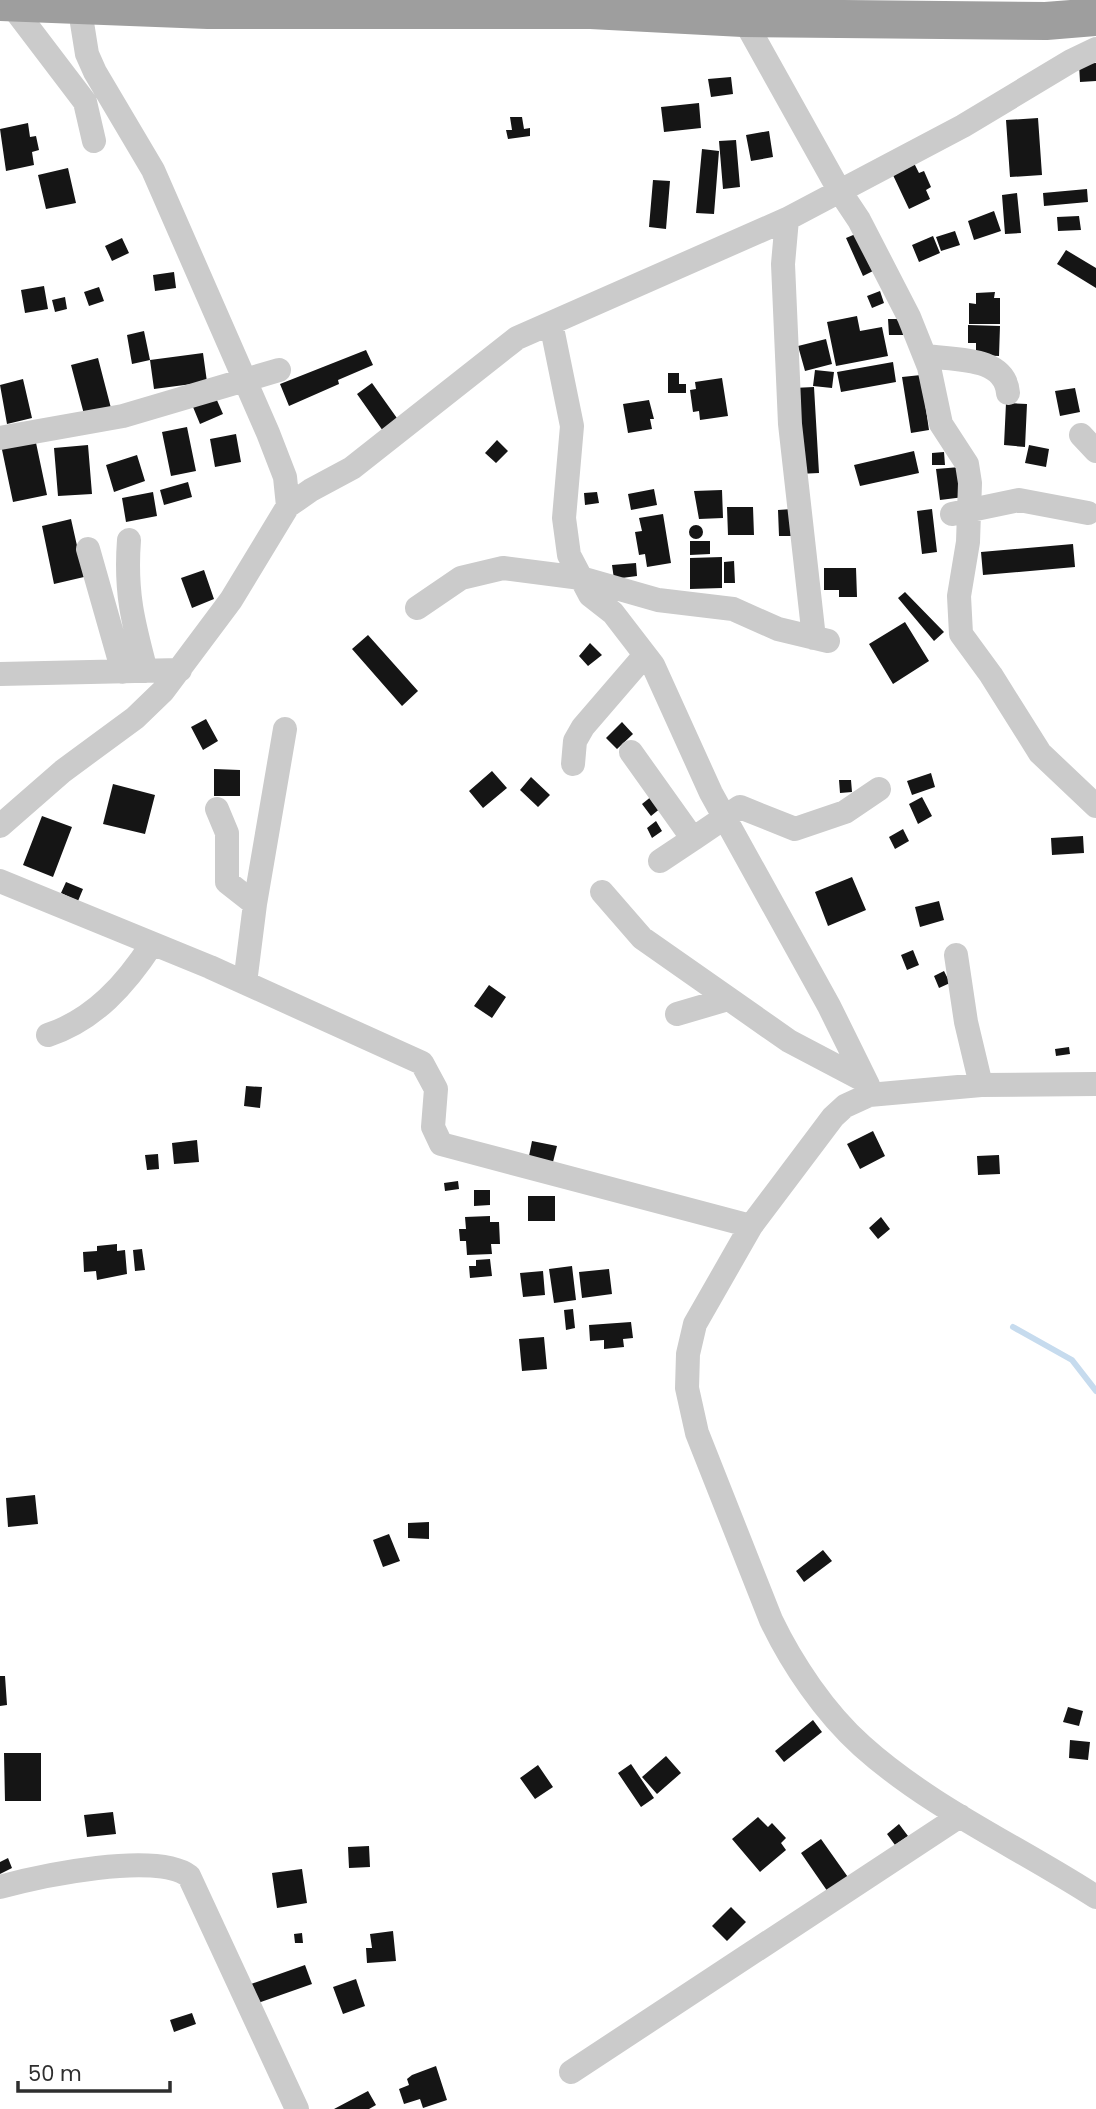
<svg xmlns="http://www.w3.org/2000/svg" width="1096" height="2109" font-family="Poppins,sans-serif">
  <style>
    .lines { fill: none; stroke-linecap: round; stroke-linejoin: round }
    .stream { stroke: #c6dbee; stroke-width: 6 }
    .building { fill: #151515 }
    .minor { stroke: #cbcbcb; stroke-width: 24 }
    .trunk { stroke: #9e9e9e; stroke-width: 38 }
  </style>
  <rect width="100%" height="100%" fill="#fff"/>
  <g class="lines">
    <!-- stream -->
    <path class="stream" d="M 1013,1327 L 1072,1360 L 1096,1391"/>
  </g>
  <!-- building -->
  <path class="building" d="M 1096,63 L 1096,81 L 1080,82 L 1079,64 Z
    M 731,77 L 733,94 L 711,97 L 708,79 Z
    M 699,103 L 701,128 L 664,132 L 661,107 Z
    M 510,117 L 522,117 L 524,129 L 530,128 L 530,136 L 508,139 L 506,130 L 512,130 Z
    M 1038,118 L 1042,175 L 1010,177 L 1006,120 Z
    M 28,123 L 30,137 L 36,136 L 39,150 L 32,152 L 34,165 L 6,171 L 0,129 Z
    M 769,131 L 773,157 L 751,161 L 746,135 Z
    M 736,140 L 740,187 L 723,189 L 719,141 Z
    M 702,149 L 719,151 L 714,214 L 696,213 Z
    M 914,163 L 919,173 L 924,171 L 931,187 L 926,190 L 930,199 L 909,209 L 892,173 Z
    M 68,168 L 76,203 L 46,209 L 38,175 Z
    M 653,180 L 670,181 L 666,229 L 649,227 Z
    M 1087,189 L 1088,202 L 1044,206 L 1043,193 Z
    M 1017,193 L 1021,233 L 1005,234 L 1002,195 Z
    M 994,211 L 1001,231 L 974,240 L 968,221 Z
    M 1079,216 L 1081,230 L 1058,231 L 1057,217 Z
    M 955,231 L 960,245 L 941,251 L 936,237 Z
    M 858,233 L 875,270 L 863,276 L 846,238 Z
    M 933,236 L 940,253 L 919,262 L 912,245 Z
    M 122,238 L 129,253 L 112,261 L 105,246 Z
    M 1066,250 L 1096,268 L 1096,288 L 1057,264 Z
    M 174,272 L 176,288 L 155,291 L 153,275 Z
    M 44,286 L 48,309 L 25,313 L 21,290 Z
    M 99,287 L 104,301 L 89,306 L 84,292 Z
    M 880,291 L 884,303 L 872,308 L 867,296 Z
    M 995,292 L 994,298 L 1000,298 L 1000,324 L 969,324 L 969,303 L 976,304 L 976,293 Z
    M 65,297 L 67,309 L 55,312 L 52,300 Z
    M 857,316 L 860,331 L 882,327 L 888,356 L 836,366 L 827,322 Z
    M 888,319 L 902,319 L 903,335 L 889,335 Z
    M 968,325 L 1000,326 L 999,356 L 976,355 L 976,343 L 968,343 Z
    M 144,331 L 150,360 L 132,364 L 127,335 Z
    M 826,339 L 832,364 L 805,371 L 798,346 Z
    M 366,350 L 373,365 L 338,380 L 339,384 L 289,406 L 280,384 Z
    M 203,353 L 207,382 L 154,389 L 150,360 Z
    M 98,358 L 112,412 L 85,418 L 71,365 Z
    M 893,362 L 896,382 L 841,392 L 837,372 Z
    M 815,370 L 834,372 L 832,388 L 813,386 Z
    M 668,373 L 679,373 L 679,384 L 686,384 L 686,393 L 668,393 Z
    M 921,375 L 929,430 L 911,433 L 902,377 Z
    M 722,378 L 728,416 L 700,420 L 699,411 L 693,412 L 690,390 L 696,389 L 695,382 Z
    M 23,379 L 32,418 L 7,424 L 0,385 Z
    M 372,383 L 399,421 L 383,431 L 357,394 Z
    M 814,387 L 819,473 L 798,474 L 793,388 Z
    M 1075,388 L 1080,412 L 1060,416 L 1055,391 Z
    M 216,398 L 223,414 L 200,424 L 193,407 Z
    M 649,400 L 654,419 L 650,419 L 652,429 L 628,433 L 623,404 Z
    M 1006,403 L 1027,404 L 1025,447 L 1004,445 Z
    M 187,427 L 196,471 L 171,476 L 162,432 Z
    M 236,434 L 241,462 L 215,467 L 210,439 Z
    M 35,438 L 47,495 L 13,502 L 1,445 Z
    M 497,440 L 508,451 L 496,463 L 485,453 Z
    M 88,445 L 92,494 L 58,496 L 54,448 Z
    M 1029,445 L 1049,449 L 1046,467 L 1025,463 Z
    M 914,451 L 919,473 L 860,486 L 854,465 Z
    M 944,452 L 945,465 L 932,465 L 932,453 Z
    M 137,455 L 145,481 L 114,492 L 106,465 Z
    M 960,467 L 964,497 L 940,500 L 936,469 Z
    M 188,482 L 192,497 L 164,505 L 160,490 Z
    M 654,489 L 657,505 L 631,510 L 628,494 Z
    M 722,490 L 723,518 L 699,519 L 694,491 Z
    M 153,492 L 157,516 L 126,522 L 122,498 Z
    M 597,492 L 599,503 L 585,505 L 584,493 Z
    M 727,507 L 753,507 L 754,535 L 728,535 Z
    M 792,509 L 793,536 L 779,536 L 778,510 Z
    M 932,509 L 937,552 L 922,554 L 917,511 Z
    M 663,514 L 671,563 L 647,567 L 645,554 L 639,555 L 635,532 L 642,531 L 639,518 Z
    M 71,519 L 84,577 L 54,584 L 42,526 Z
    M689 532a7 7 0 1 1 14 0a7 7 0 1 1-14 0Z
    M 690,541 L 710,541 L 710,554 L 690,555 Z
    M 1073,544 L 1075,567 L 983,575 L 981,552 Z
    M 722,557 L 722,588 L 690,589 L 690,558 Z
    M 734,561 L 735,583 L 724,583 L 724,562 Z
    M 636,563 L 637,576 L 614,579 L 612,565 Z
    M 824,568 L 856,568 L 857,597 L 839,597 L 839,590 L 824,590 Z
    M 204,570 L 214,599 L 192,608 L 181,578 Z
    M 905,592 L 944,632 L 934,641 L 898,598 Z
    M 905,622 L 929,661 L 893,684 L 869,644 Z
    M 368,635 L 418,691 L 402,706 L 352,649 Z
    M 590,643 L 602,655 L 588,666 L 579,656 Z
    M 206,719 L 218,741 L 203,750 L 191,727 Z
    M 622,722 L 633,734 L 617,749 L 606,738 Z
    M 214,769 L 240,770 L 240,796 L 214,796 Z
    M 492,771 L 507,788 L 483,808 L 469,791 Z
    M 931,773 L 935,787 L 912,795 L 907,781 Z
    M 531,777 L 550,795 L 538,807 L 520,790 Z
    M 839,780 L 851,780 L 852,792 L 840,793 Z
    M 113,784 L 155,795 L 145,834 L 103,824 Z
    M 652,796 L 662,807 L 651,816 L 642,804 Z
    M 922,797 L 932,816 L 918,824 L 909,804 Z
    M 42,816 L 72,827 L 53,877 L 23,865 Z
    M 656,821 L 662,831 L 652,838 L 647,828 Z
    M 903,829 L 909,841 L 895,849 L 889,837 Z
    M 1083,836 L 1084,853 L 1052,855 L 1051,838 Z
    M 852,877 L 866,910 L 828,926 L 815,892 Z
    M 66,882 L 83,889 L 78,901 L 61,893 Z
    M 939,901 L 944,920 L 920,927 L 915,907 Z
    M 913,950 L 919,965 L 907,970 L 901,955 Z
    M 944,971 L 950,983 L 939,988 L 934,976 Z
    M 489,985 L 506,997 L 492,1018 L 474,1006 Z
    M 1069,1047 L 1070,1054 L 1056,1056 L 1055,1049 Z
    M 246,1086 L 262,1087 L 260,1108 L 244,1106 Z
    M 873,1131 L 885,1156 L 860,1169 L 847,1144 Z
    M 197,1140 L 199,1162 L 174,1164 L 172,1143 Z
    M 532,1141 L 557,1146 L 552,1166 L 528,1161 Z
    M 158,1154 L 159,1169 L 147,1170 L 145,1155 Z
    M 999,1155 L 1000,1174 L 978,1175 L 977,1156 Z
    M 458,1181 L 459,1189 L 445,1191 L 444,1183 Z
    M 474,1190 L 490,1190 L 490,1205 L 474,1206 Z
    M 528,1196 L 555,1196 L 555,1221 L 528,1221 Z
    M 490,1216 L 490,1222 L 499,1222 L 500,1244 L 491,1244 L 492,1254 L 467,1255 L 466,1241 L 460,1241 L 459,1229 L 466,1229 L 465,1217 Z
    M 881,1217 L 890,1229 L 878,1239 L 869,1228 Z
    M 117,1244 L 117,1251 L 125,1250 L 127,1274 L 97,1280 L 96,1271 L 84,1272 L 83,1252 L 97,1251 L 97,1246 Z
    M 142,1249 L 145,1270 L 135,1271 L 133,1250 Z
    M 490,1259 L 492,1276 L 470,1278 L 469,1266 L 476,1266 L 476,1260 Z
    M 572,1266 L 576,1300 L 554,1303 L 549,1269 Z
    M 609,1269 L 612,1294 L 582,1298 L 579,1272 Z
    M 543,1271 L 545,1295 L 523,1297 L 520,1273 Z
    M 573,1309 L 575,1328 L 566,1330 L 564,1310 Z
    M 631,1322 L 633,1338 L 623,1339 L 624,1347 L 604,1349 L 604,1340 L 590,1341 L 589,1325 Z
    M 544,1337 L 547,1369 L 522,1371 L 519,1339 Z
    M 35,1495 L 38,1524 L 8,1527 L 6,1498 Z
    M 429,1522 L 429,1539 L 408,1538 L 408,1523 Z
    M 389,1534 L 400,1561 L 383,1567 L 373,1540 Z
    M 823,1550 L 832,1561 L 804,1582 L 796,1571 Z
    M 0,1676 L 5,1676 L 7,1705 L 0,1706 Z
    M 1068,1707 L 1083,1711 L 1079,1726 L 1063,1722 Z
    M 813,1720 L 822,1732 L 784,1762 L 775,1751 Z
    M 1070,1740 L 1090,1742 L 1088,1760 L 1069,1758 Z
    M 4,1753 L 41,1753 L 41,1801 L 5,1801 Z
    M 666,1756 L 681,1773 L 657,1794 L 642,1777 Z
    M 631,1764 L 654,1798 L 641,1807 L 618,1773 Z
    M 538,1765 L 553,1787 L 535,1799 L 520,1778 Z
    M 113,1812 L 116,1834 L 87,1837 L 84,1815 Z
    M 758,1817 L 768,1827 L 772,1823 L 786,1838 L 781,1843 L 786,1850 L 760,1872 L 732,1839 Z
    M 899,1824 L 908,1836 L 895,1845 L 887,1834 Z
    M 821,1839 L 850,1880 L 830,1895 L 801,1853 Z
    M 369,1846 L 370,1867 L 349,1868 L 348,1847 Z
    M 8,1858 L 12,1868 L 0,1874 L 0,1862 Z
    M 302,1869 L 307,1903 L 277,1908 L 272,1873 Z
    M 731,1907 L 746,1922 L 727,1941 L 712,1926 Z
    M 393,1931 L 396,1961 L 367,1963 L 366,1948 L 372,1948 L 370,1934 Z
    M 302,1933 L 303,1943 L 295,1943 L 294,1934 Z
    M 305,1965 L 312,1984 L 258,2003 L 251,1984 Z
    M 356,1979 L 365,2006 L 343,2014 L 333,1987 Z
    M 192,2013 L 196,2024 L 174,2032 L 170,2020 Z
    M 436,2066 L 447,2100 L 423,2108 L 420,2099 L 404,2104 L 399,2089 L 409,2085 L 407,2079 L 412,2075 Z
    M 368,2091 L 376,2105 L 369,2109 L 334,2109 Z"/>
  <g class="lines">
    <!-- minor -->
    <path class="minor" d="M 9,2 L 85,102 L 94,141
      M 79,4 L 87,54 L 95,72 L 153,170 L 268,433 L 285,477 L 288,506
      M 743,18 L 839,190 L 859,220 L 909,317 L 929,367 L 941,424 L 967,464 L 970,483 L 968,542 L 959,596 L 961,634 L 991,675 L 1040,753 L 1096,806
      M 787,219 L 783,264 L 790,424 L 814,638
      M 551,323 L 572,426 L 564,518 L 569,555 L 590,595 L 613,613 L 653,665 L 711,793 L 829,1006 L 868,1085 L 869,1095
      M 926,356 C 954,360 1005,356 1008,393
      M 1081,435 L 1096,451
      M 0,438 L 123,416 L 279,370
      M 952,514 L 1019,500 L 1088,513
      M 129,540 C 125,592 133,622 146,671
      M 88,549 L 123,672
      M 417,608 L 461,578 L 503,568 L 581,578 L 658,600 L 733,609 L 778,629 L 828,641
      M 0,674 L 180,670
      M 631,752 L 693,839 L 740,807 L 795,829 L 845,812 L 879,789
      M 573,764 L 575,741 L 583,727 L 645,655
      M 217,809 L 227,833 L 227,882 L 255,904 L 245,983
      M 0,826 L 63,771 L 135,718 L 163,691 L 231,600 L 288,506 L 311,490 L 352,468 L 517,338 L 787,219 L 963,126 L 1071,61 L 1096,49
      M 660,861 L 693,839
      M 0,881 L 210,967 L 422,1063 L 436,1089 L 433,1127 L 441,1144 L 751,1226
      M 602,892 L 642,938 L 789,1041 L 865,1081
      M 255,904 L 285,729
      M 956,955 L 966,1022 L 981,1085
      M 677,1014 L 728,999
      M 48,1035 C 94,1020 126,984 152,944
      M 1096,1084 L 981,1085 L 869,1095 L 845,1106 L 833,1117 L 751,1226 L 695,1324 L 688,1354 L 687,1388 L 697,1433 L 771,1620 C 792,1664 825,1713 862,1746 C 931,1808 1019,1847 1096,1897
      M 0,1887 C 40,1876 156,1851 189,1876 L 297,2109
      M 571,2072 L 960,1816"/>
    <!-- trunk -->
    <path class="trunk" d="M 0,2 L 208,10 L 591,10 L 743,18 L 1046,21 L 1096,17"/>
  </g>
  <!-- scale -->
  <path d="M18 2081v10h152v-10" fill="none" stroke="#2e2e2e" stroke-width="3.5"/>
  <text x="28" y="2081" font-size="21" fill="#2e2e2e" stroke="#ffffff" stroke-width="5" paint-order="stroke">50 m</text>
</svg>
